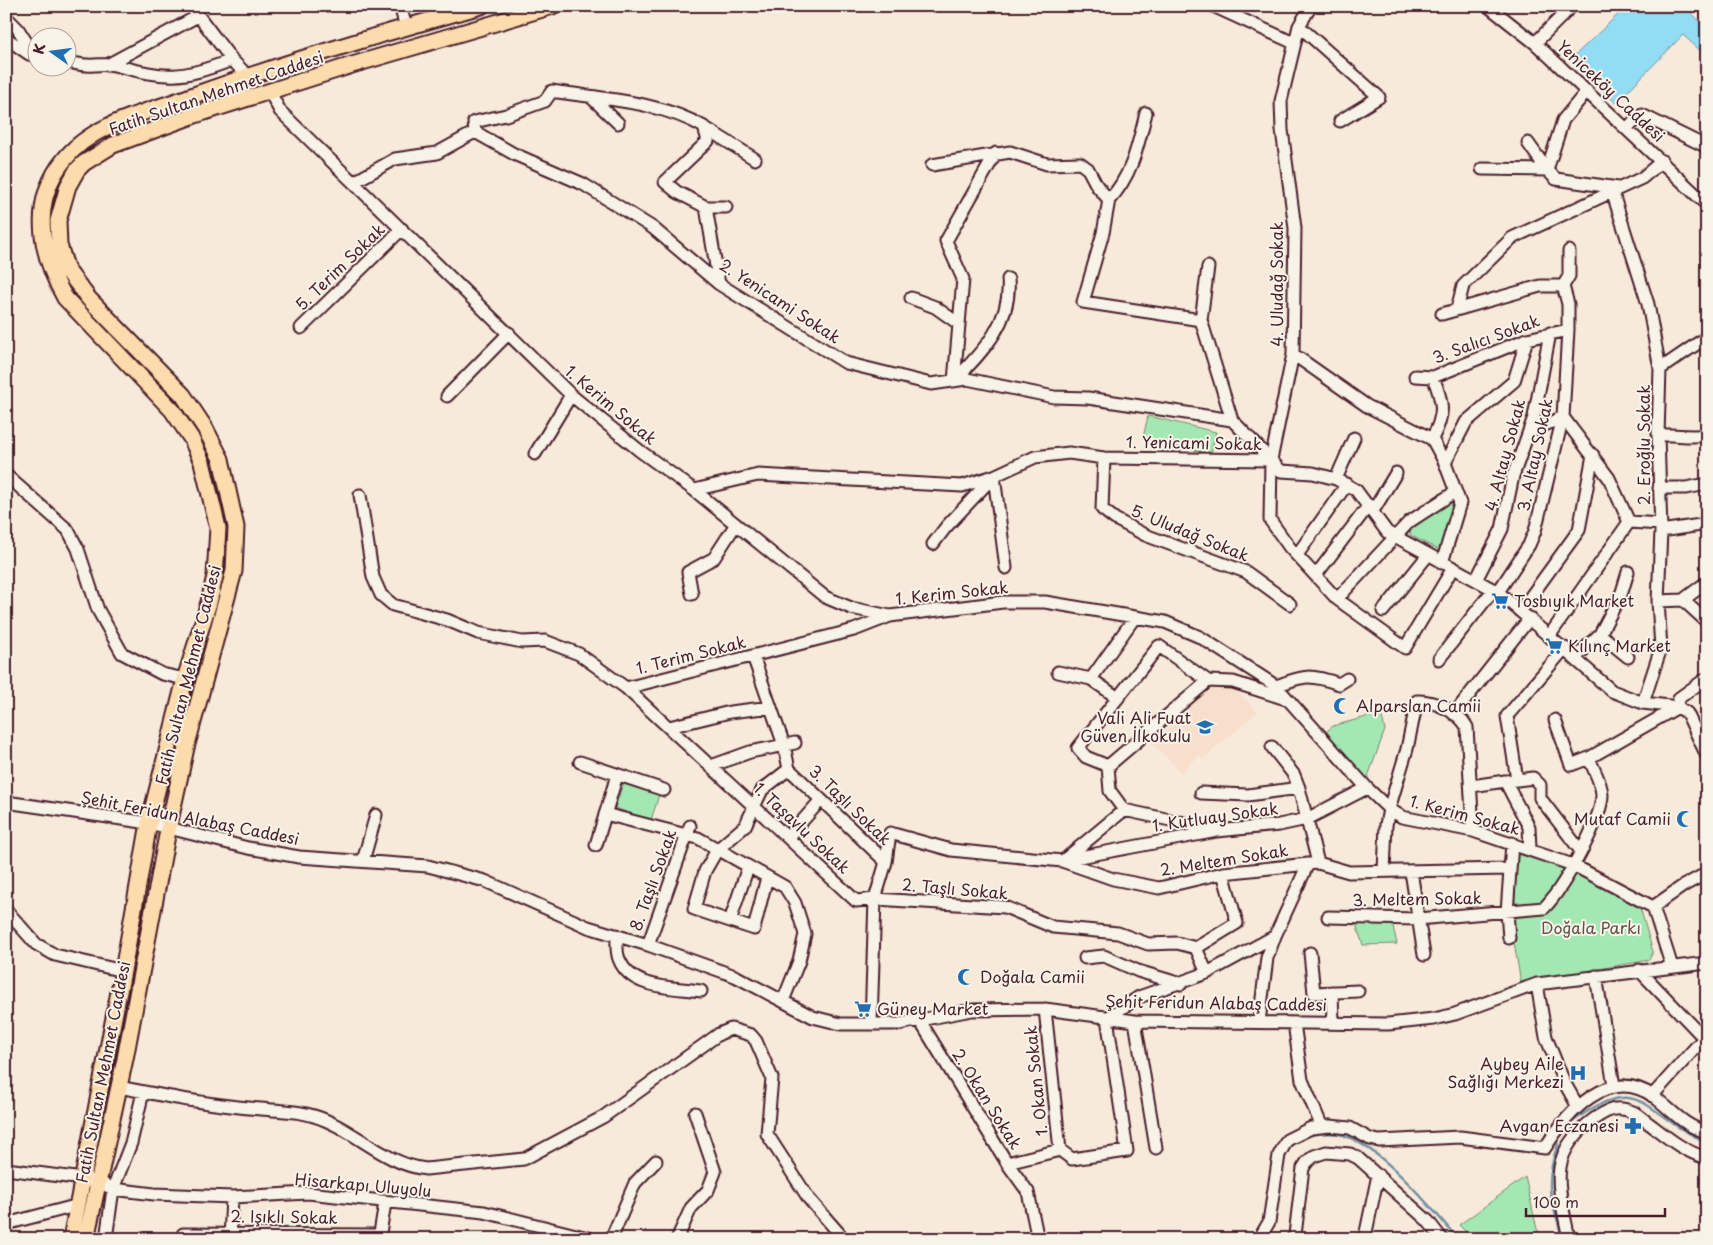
<svg xmlns="http://www.w3.org/2000/svg" width="1713" height="1245" font-family="'Playpen Sans',sans-serif">
<rect width="100%" height="100%" fill="#f7eadb"/>
<filter id="ink" filterUnits="userSpaceOnUse"><feTurbulence type="fractalNoise" baseFrequency=".02" numOctaves="2"/><feDisplacementMap in="SourceGraphic" scale="10" xChannelSelector="R" yChannelSelector="G"/><feConvolveMatrix kernelMatrix="1 2 1 2 8 2 1 2 1" color-interpolation-filters="sRGB"/></filter>
<g filter="url(#ink)">
<!-- built -->
<path fill="#f8dfcc" d="M1231 686 1258 712 1203 759 1199 755 1181 773 1152 742 1212 687Z"/>
<!-- green -->
<path fill="#a3e8b3" stroke="#76846f" d="M1148 416 1216 432 1211 454 1143 438Z
M1453 500 1456 503 1441 551 1410 535 1411 528Z
M1381 713 1385 730 1366 782 1326 732 1333 726Z
M623 784 659 795 651 820 615 808Z
M1523 854 1564 869C1552 903 1552 905 1515 905V856Z
M1572 871 1639 904 1653 952 1649 960 1521 983 1510 919 1538 913 1555 905Z
M1355 921 1392 922 1397 944 1363 945Z
M1525 1177 1537 1229 1543 1239H1473L1459 1225Z"/>
<!-- water -->
<path fill="#92ddf3" stroke="#7591a3" d="M1627 6H1685L1707 29V51L1704 54 1683 35 1616 103 1570 60Z"/>
<g fill="none" stroke-linecap="round" stroke-linejoin="round">
<!-- stream -->
<path stroke="#7591a3" stroke-width="2.5" d="M1572 1122C1643 1068 1644 1117 1707 1142
M1305 1137C1316 1133 1333 1132 1343 1135 1382 1148 1431 1207 1458 1239
M1558 1144C1552 1161 1548 1179 1551 1197 1553 1211 1561 1224 1561 1239
M1288 1150 1295 1141
M1275 1217 1278 1198"/>
<!-- minor casing -->
<g stroke="#4a1f2b" stroke-width="15">
<path id="minor" d="M191 6 232 60 248 76
M400 6 406 27
M1213 6 1294 43
M1311 6 1299 26 1281 101 1282 130 1295 228 1293 354 1271 460 1270 520 1290 548 1337 599 1405 648 1453 568
M1488 6 1535 43 1707 205
M6 17 18 29 35 56
M1299 26 1379 97 1340 121
M6 38 29 54 36 56
M1535 43 1572 6
M68 62C74 63 80 65 87 65 96 66 106 63 114 65 168 79 179 80 232 60
M107 65 198 16
M270 92 280 111 571 395 640 451 694 490 825 597 851 608 890 616 1003 602H1045L1165 622 1200 637 1276 686 1367 788 1389 809 1402 817 1473 831 1573 865 1653 907 1672 967
M591 97 618 123
M704 127 755 159
M1627 128 1642 115 1707 147
M475 132 474 122 506 115 545 101 552 91C603 99 659 101 704 127L708 141 665 182 677 192 706 207 719 284
M1528 143 1547 170
M932 165 1010 152 1047 164 1080 163 1088 169 1097 186 1109 200C1132 176 1138 145 1146 113
M1482 169 1547 170 1556 179 1618 188
M1547 170 1563 120 1587 91
M354 182 395 159 437 153 475 132 514 154 583 184 653 228 719 284 846 363 931 384 967 379 1054 397 1088 398 1232 420
M1612 191 1648 304 1660 369 1658 435 1661 531 1658 601 1661 648 1643 703
M1109 200 1103 233 1083 302 1201 320
M706 207H726
M1208 267 1201 320 1232 420 1271 460
M1563 286 1569 276V251
M911 298 935 307 959 324
M1457 309 1463 286 1512 238 1642 178 1662 161
M1442 314 1540 286H1563
M301 328 402 229
M1293 354 1367 406 1432 439 1445 463 1460 503 1442 563
M1660 369 1707 337
M1415 376 1433 377 1527 339 1568 330
M954 381 963 279 946 241 996 153
M954 381C982 352 1012 323 1008 279
M447 396 509 333
M1529 432 1563 417 1609 478 1629 522 1661 524
M1658 435C1677 434 1689 438 1707 435
M1432 439C1445 414 1444 404 1433 377
M535 454 571 395
M1104 458 1102 509 1115 519 1145 535 1246 572 1290 604
M1445 463 1466 422 1514 381 1527 339
M6 475 68 530 78 549 98 610 122 653 162 674 185 679
M994 476 1006 568
M1336 479 1354 438
M1659 488H1686L1707 484
M694 490 758 475 962 486 994 476 1035 457 1069 453 1104 458 1271 460 1281 471 1313 473 1336 479 1356 490 1387 532 1498 592 1612 691 1643 703 1678 707 1687 713 1707 756
M360 495 373 577 381 595 393 605 447 620 478 633 522 642 545 641 579 654 626 688 854 630 890 616
M1373 511 1396 473
M1661 531 1707 524
M933 544 946 527 993 477
M1297 555 1347 484
M1316 575 1369 505
M1476 580 1502 529 1513 476 1534 417 1550 333
M1498 592 1529 545 1535 531 1563 417 1568 330V304L1563 286
M692 594 688 572 714 558 736 524
M1337 599 1409 522 1455 492
M1683 600 1707 622
M1658 601 1683 600 1707 582
M1521 610 1579 530 1593 455
M1383 611 1428 555
M1600 634 1628 657
M1550 635 1629 522
M753 656 784 745 789 769 886 862
M1575 658 1600 634 1622 592 1628 572
M1439 659 1494 589
M1058 672 1091 679 1118 698
M1091 679 1135 617
M1276 686C1305 675 1310 674 1339 684L1347 679
M626 688 856 901 875 899 1005 907 1053 927 1118 933 1148 944 1177 943 1196 948
M1454 714 1530 618
M1555 720 1571 765 1589 758
M669 727 730 712 771 707
M1272 747 1294 775 1299 788 1318 863
M580 762 664 790
M711 766 750 752 795 743
M1108 766 1086 757 1078 748 1159 646 1208 681 1233 682 1289 700
M1108 766 1110 791 1124 810 1212 829
M1108 766 1208 681
M1517 780 1533 778 1540 785V798L1580 850
M1472 786 1505 781
M1201 793 1248 795 1299 788
M6 802 149 823 248 848 299 857 428 866 485 881 588 927 648 945 735 976 813 1017 841 1024H899L972 1010 1045 1009 1135 1021 1388 1024 1434 1019 1455 1014 1537 984 1707 963
M605 814 698 838 785 887 795 903 805 934 799 961 783 1001
M788 837 820 801
M596 845 617 775
M1530 849 1529 827 1505 781 1517 780 1507 716 1565 648
M1064 860 1217 831 1279 825 1307 819 1367 788
M1064 860 1124 810
M363 861 376 815
M1384 871 1386 825 1389 809 1407 749 1417 701C1434 700 1459 712 1467 727L1473 831
M1411 871 1424 955
M767 877 754 929 694 909 705 871 717 850 745 826 762 790 789 769
M1653 907 1683 886 1707 873
M6 910 36 944 55 955 123 971
M1328 917 1418 919 1544 908C1562 890 1602 820 1602 795 1602 783 1593 769 1589 758L1678 707 1679 698 1707 678
M730 921 748 867
M617 935C617 943 616 952 619 959 631 990 673 987 701 991
M1509 938 1507 912 1512 843
M648 945 690 826
M1196 948 1237 923 1223 873
M1196 948 1207 973
M1310 953 1314 993 1358 991
M1085 958 1104 956 1138 971 1181 984
M1639 970 1707 1041
M1596 976 1614 1086
M1537 984 1546 1037 1564 1082 1577 1105
M1332 992 1333 1023
M1045 1009 1060 1150
M920 1021 1007 1163 1060 1150 1072 1159 1127 1151 1107 1018 1139 997 1207 973 1275 936
M1135 1021 1156 1148
M1259 1022 1267 958 1275 936 1308 864
M1294 1023 1302 1080 1322 1127
M871 1024 875 899 886 862 890 833 951 850 1062 861 1113 879 1159 888 1223 873 1308 864 1318 863 1349 872 1509 869
M119 1087C165 1096 214 1106 261 1109 280 1111 295 1110 314 1116 354 1128 383 1164 426 1169L524 1159 603 1117 719 1034 731 1029 751 1035 756 1041 772 1078 767 1134 809 1199 844 1239
M1652 1096 1704 1038
M1007 1163 1028 1192 1037 1235
M6 1169 83 1179 99 1182 113 1189 154 1194 232 1197 308 1193 484 1212 592 1239
M6 1224 79 1205
M183 1234 379 1235 383 1239
M106 1239 113 1189 131 1143 143 1092
M230 1239 232 1197
M379 1239 385 1203
M611 1239 635 1183 656 1161
M677 1239 691 1208 708 1190 715 1172 695 1113
M1259 1239 1269 1222 1279 1155 1287 1140 1311 1128 1330 1126 1350 1128 1370 1139 1379 1141 1460 1137 1545 1148C1567 1113 1608 1065 1653 1096 1671 1109 1684 1127 1707 1132
M1292 1239 1295 1235 1303 1168 1307 1162 1314 1156 1326 1152 1350 1154 1358 1158 1428 1221 1442 1239
M1369 1239 1365 1237 1378 1175
M1569 1239C1559 1187 1545 1155 1594 1119 1607 1110 1617 1105 1633 1112 1639 1115 1645 1121 1651 1125 1669 1139 1685 1152 1707 1158"/>
</g>
<!-- major casing -->
<g stroke="#4a1f2b" stroke-width="19">
<path id="major" d="M71 1239 123 971 149 823 185 679 209 602 215 576 218 528 202 462 191 438 172 410 65 298C40 254 30 202 64 160 94 122 149 112 191 96 287 62 383 33 481 6
M86 1239 125 1059 168 830 186 748 234 571 236 527 221 459 205 428 183 395 89 299 67 270 59 245 58 221 68 186 77 170 84 163 113 145 195 115 352 65 553 6"/>
</g>
<!-- minor -->
<use href="#minor" stroke="#f7f3e8" stroke-width="11"/>
<!-- major -->
<use href="#major" stroke="#fcdcac" stroke-width="15"/>
</g>
</g>
<!-- icons -->
<defs>
<g id="supermarket-bare" transform="scale(1.35)"><path d="M-6-5.5h2.5l.6 2H6L4.5 2H-2.5L-4.4-4H-6ZM-1.5 3.2a1.3 1.3 0 1 0 .1 0ZM3 3.2a1.3 1.3 0 1 0 .1 0Z" fill="#1f6fb2" stroke="#f7f3e8" stroke-width="2.5" paint-order="stroke"/></g>
<g id="mosque-bare" transform="scale(1.35)"><path d="M3.5-4.9A6 6 0 1 0 3.5 4.9A5 5 0 1 1 3.5-4.9Z" fill="#1f6fb2" stroke="#f7f3e8" stroke-width="2.5" paint-order="stroke"/></g>
<g id="school-bare" transform="scale(1.35)"><path d="M0-5L7-2L0 1L-7-2ZM-4 1L0 2.5L4 1V4Q0 6-4 4Z" fill="#1f6fb2" stroke="#f7f3e8" stroke-width="2.5" paint-order="stroke"/></g>
<g id="hospital-bare" transform="scale(1.35)"><path d="M-5-5h3v3.5h4V-5h3V5h-3V1.5h-4V5h-3Z" fill="#1f6fb2" stroke="#f7f3e8" stroke-width="2.5" paint-order="stroke"/></g>
<g id="pharmacy-bare" transform="scale(1.35)"><path d="M-2-6h4v4h4v4h-4v4h-4v-4h-4v-4h4Z" fill="#1f6fb2" stroke="#f7f3e8" stroke-width="2.5" paint-order="stroke"/></g>
</defs>
<g fill-rule="evenodd">
<use href="#supermarket-bare" x="1500" y="601"/>
<use href="#supermarket-bare" x="1554" y="646"/>
<use href="#mosque-bare" x="1342" y="706"/>
<use href="#school-bare" x="1205" y="727"/>
<use href="#mosque-bare" x="1685" y="819"/>
<use href="#mosque-bare" x="966" y="977"/>
<use href="#supermarket-bare" x="863" y="1009"/>
<use href="#hospital-bare" x="1578" y="1073"/>
<use href="#pharmacy-bare" x="1633" y="1126"/>
</g>
<g text-anchor="middle" stroke-width="4" stroke-linejoin="round" paint-order="stroke">
<!-- street labels -->
<g font-size="16" fill="#4a1f2b" stroke="#f7f3e8">
<text transform="translate(1611 91) rotate(43)" y="6">Yeniceköy Caddesi</text>
<text transform="translate(216 93) rotate(-19)" y="6">Fatih Sultan Mehmet Caddesi</text>
<text transform="translate(340 267) rotate(-44)" y="6">5. Terim Sokak</text>
<text transform="translate(1277 284) rotate(-90)" y="6">4. Uludağ Sokak</text>
<text transform="translate(780 301) rotate(33)" y="6">2. Yenicami Sokak</text>
<text transform="translate(1486 339) rotate(-20)" y="6">3. Salıcı Sokak</text>
<text transform="translate(611 405) rotate(40)" y="6">1. Kerim Sokak</text>
<text transform="translate(1194 443) rotate(1)" y="6">1. Yenicami Sokak</text>
<text transform="translate(1644 445) rotate(-90)" y="6">2. Eroğlu Sokak</text>
<text transform="translate(1505 455) rotate(-75)" y="6">4. Altay Sokak</text>
<text transform="translate(1535 455) rotate(-78)" y="6">3. Altay Sokak</text>
<text transform="translate(1190 533) rotate(22)" y="6">5. Uludağ Sokak</text>
<text transform="translate(952 593) rotate(-6)" y="6">1. Kerim Sokak</text>
<text transform="translate(691 655) rotate(-14)" y="6">1. Terim Sokak</text>
<text transform="translate(188 675) rotate(-76)" y="6">Fatih Sultan Mehmet Caddesi</text>
<text transform="translate(850 805) rotate(44)" y="6">3. Taşlı Sokak</text>
<text transform="translate(1465 815) rotate(15)" y="6">1. Kerim Sokak</text>
<text transform="translate(1215 817) rotate(-8)" y="6">1. Kutluay Sokak</text>
<text transform="translate(190 818) rotate(11)" y="6">Şehit Feridun Alabaş Caddesi</text>
<text transform="translate(802 828) rotate(43)" y="6">1. Taşavlu Sokak</text>
<text transform="translate(1224 860) rotate(-9)" y="6">2. Meltem Sokak</text>
<text transform="translate(653 880) rotate(-70)" y="6">8. Taşlı Sokak</text>
<text transform="translate(955 889) rotate(5)" y="6">2. Taşlı Sokak</text>
<text transform="translate(1417 899) rotate(-1)" y="6">3. Meltem Sokak</text>
<text transform="translate(1216 1003) rotate(1)" y="6">Şehit Feridun Alabaş Caddesi</text>
<text transform="translate(103 1072) rotate(-79)" y="6">Fatih Sultan Mehmet Caddesi</text>
<text transform="translate(1036 1081) rotate(-96)" y="6">1. Okan Sokak</text>
<text transform="translate(987 1099) rotate(58)" y="6">2. Okan Sokak</text>
<text transform="translate(363 1185) rotate(5)" y="6">Hisarkapı Uluyolu</text>
<text transform="translate(284 1217) rotate(1)" y="6">2. Işıklı Sokak</text>
</g>
<!-- poi labels -->
<g font-size="16" fill="#4a1f2b" stroke="#f7f3e8" text-anchor="start">
<text x="1514" y="607">Tosbıyık Market</text>
<text x="1568" y="652">Kılınç Market</text>
<text x="1356" y="712">Alparslan Camii</text>
<text x="1191" y="724" text-anchor="end">Vali Ali Fuat<tspan x="1191" dy="18">Güven İlkokulu</tspan></text>
<text x="1671" y="825" text-anchor="end">Mutaf Camii</text>
<text x="980" y="983">Doğala Camii</text>
<text x="877" y="1015">Güney Market</text>
<text x="1564" y="1070" text-anchor="end">Aybey Aile<tspan x="1564" dy="18">Sağlığı Merkezi</tspan></text>
<text x="1619" y="1132" text-anchor="end">Avgan Eczanesi</text>
</g>
<!-- park labels -->
<g font-size="16" fill="#60514d" stroke="#f7f3e8">
<text x="1591" y="934">Doğala Parkı</text>
</g>
</g>
<!-- margin -->
<rect width="1713" height="1245" fill="none" stroke="#f7f3e8" stroke-width="25"/>
<rect x="12" y="12" width="1688" height="1220" fill="none" stroke="#4a1f2b" stroke-width="2" filter="url(#ink)"/>
<!-- north arrow -->
<g transform="translate(52 52) rotate(284)"><circle r="24" fill="#f7f3e8" stroke="#b29e9c"/>
<path d="M0-4L9 19L0 12L-9 19Z" fill="#1f6fb2"/>
<text y="-8" font-size="14" font-weight="bold" text-anchor="middle" fill="#4a1f2b">K</text>
</g>
<!-- scale -->
<path d="M1526 1208v8h139v-8" fill="none" stroke="#4a1f2b" stroke-width="2.5"/>
<text x="1533" y="1208" font-size="15" fill="#4a1f2b" stroke="#f7f3e8" stroke-width="4" paint-order="stroke">100 m</text>
</svg>
